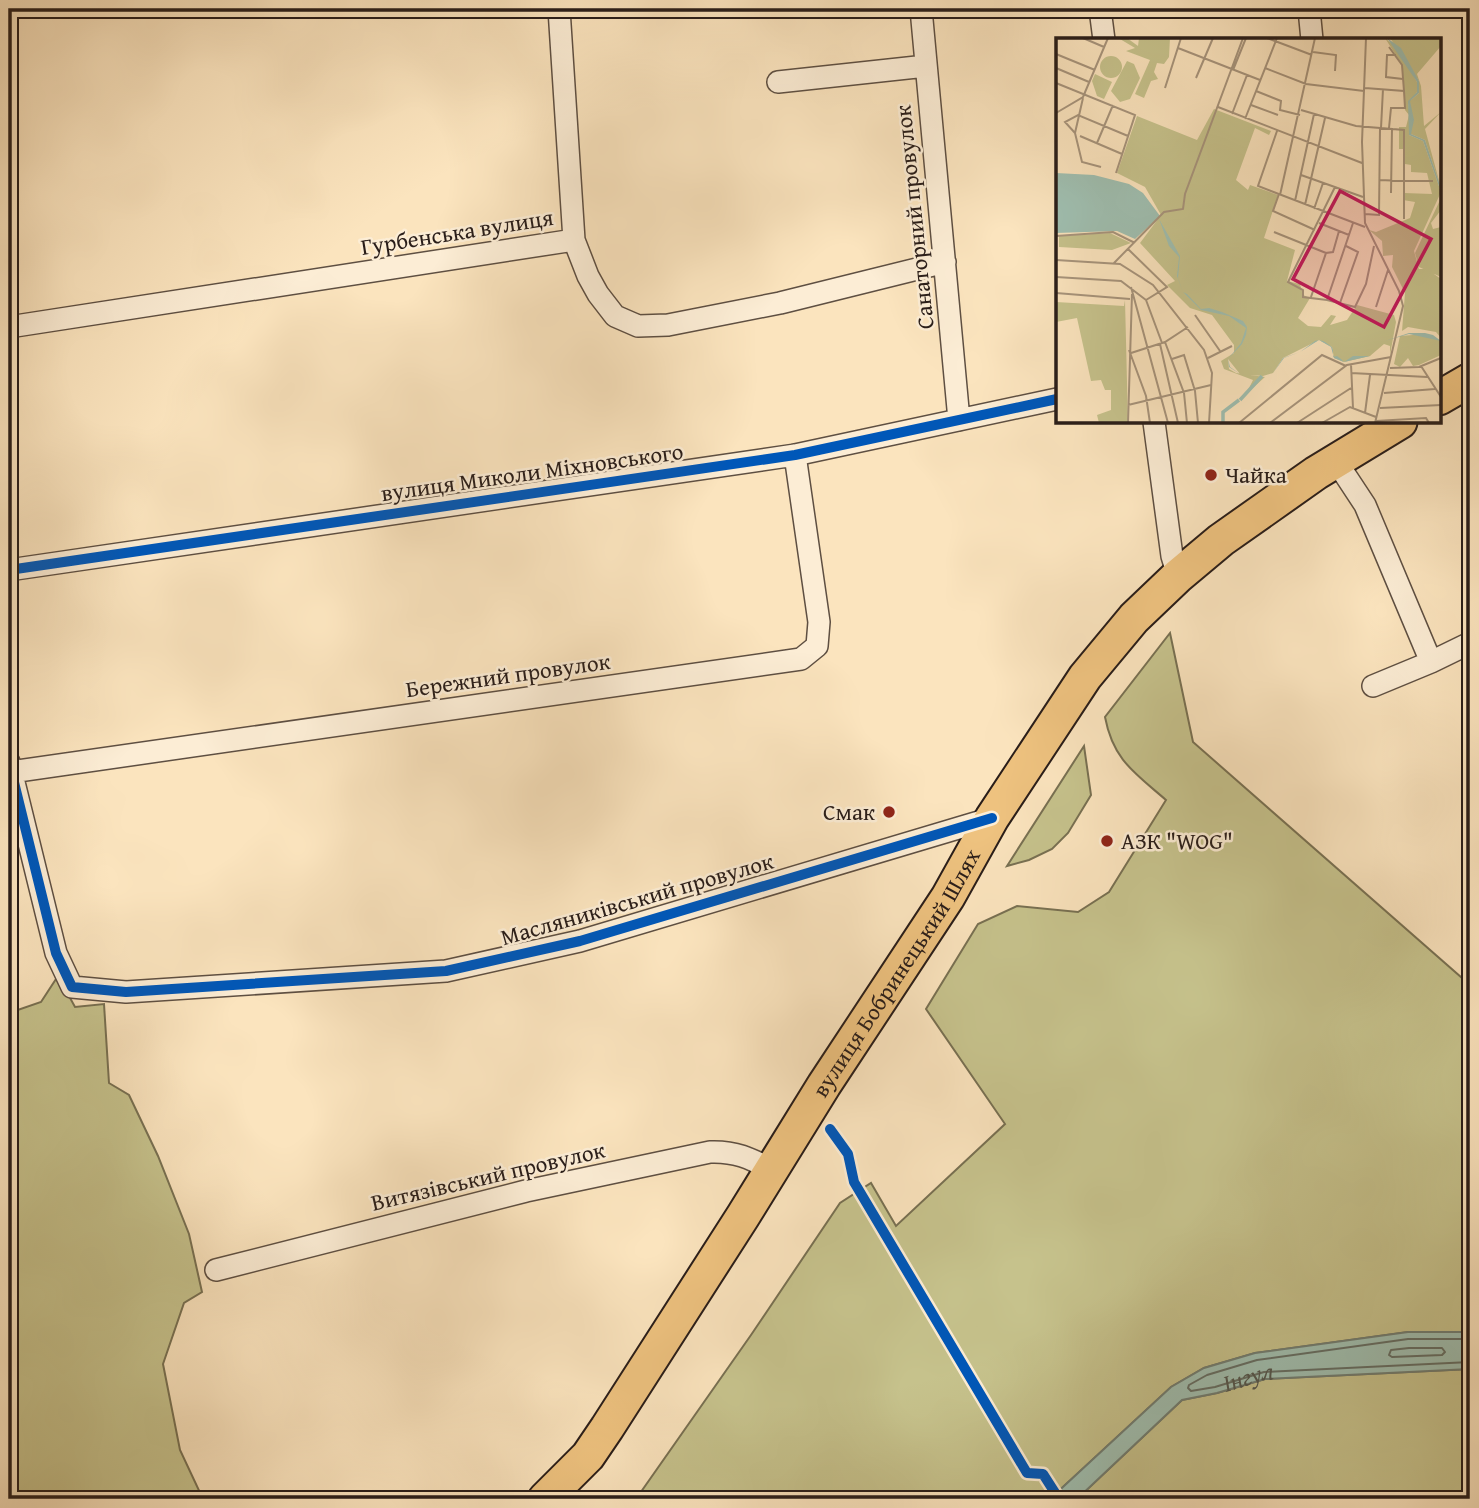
<svg xmlns="http://www.w3.org/2000/svg" width="1479" height="1508" font-family="'Gentium Book Plus',serif">
<rect width="100%" height="100%" fill="#fbe4be"/>
<filter id="stains"><feTurbulence type="fractalNoise" baseFrequency=".00286" numOctaves="4"/><feColorMatrix values="0 0 0 0 .2 0 0 0 0 .09 0 0 0 0 .02 0 0 0 .5 -.17"/></filter>
<radialGradient id="worn" r=".72"><stop offset=".6" stop-color="#630" stop-opacity="0"/><stop offset="1" stop-color="#630" stop-opacity=".3"/></radialGradient>
<!-- green -->
<path fill="#c6c28c" stroke="#787052" stroke-width="2" d="M1170 633 1193 742 1470 985V1332H1408L1255 1353 1204 1368 1171 1387 1050 1499H636L751 1335 840 1203 871 1183 896 1226 1005 1124 926 1009 978 924 1017 906 1078 912 1109 892 1166 800C1135 773 1113 760 1105 717Z
M1084 746 1091 795 1068 833 1052 849 1029 860 1007 866Z
M58 976 75 1007 104 1004 109 1083 129 1095 158 1156 189 1234 202 1292 184 1303 163 1364 180 1450 203 1499H9V1013L41 1002Z
M1470 1369V1499H1077L1182 1400 1217 1393 1265 1379Z"/>
<!-- water -->
<path fill="#9fbfb1" stroke="#707e74" stroke-width="2" d="M1408 1332H1470V1369L1265 1379 1217 1393 1182 1400 1077 1499H1050L1171 1387 1204 1368 1255 1353Z"/>
<g fill="none" stroke-linecap="round" stroke-linejoin="round">
<!-- shore -->
<g stroke="#646e65" stroke-width="2">
<path id="s1" d="M1470 1339H1408L1257 1360 1207 1375 1189 1385 1188 1388 1191 1391 1215 1387 1264 1372 1470 1362"/>
<path d="M1409 1348H1442L1445 1352 1442 1355 1392 1357 1389 1355 1391 1350Z"/>
</g>
<!-- street casing -->
<g stroke="#5e4f42" stroke-width="24">
<path id="street" d="M559 9 574 240
M921 9 959 420
M1100 9 1104 40
M1309 9 1312 40
M778 82 926 66
M9 327 574 240 588 276 598 294 615 316 638 326 668 325 780 303 945 262
M1154 422 1172 556 1178 576
M1336 461 1365 505 1431 662 1470 643
M9 570 795 455 1057 399
M1373 686 1431 662
M9 762 56 953 72 987 126 992 446 971 580 941 992 818
M11 772 801 659 817 646 819 622 795 455
M216 1270 526 1191 710 1152C735 1151 750 1158 772 1170"/>
</g>
<!-- primary casing -->
<g stroke="#291d19" stroke-width="37">
<g id="primary">
<path d="M1439 398 1470 380"/>
<path id="s2" d="M545 1499 588 1456 607 1428 743 1216 824 1085 948 897 992 818 1085 677 1134 618 1178 576 1221 540 1316 473 1400 422"/>
</g>
</g>
<!-- street -->
<use href="#street" stroke="#fcedd5" stroke-width="21"/>
<!-- primary -->
<use href="#primary" stroke="#eec27f" stroke-width="33"/>
<!-- cycleway casing -->
<g stroke="#fcedd5" stroke-width="15">
<path id="cycleway" d="M9 570 795 455 1057 399
M9 762 56 953 72 987 126 992 446 971 580 941 992 818
M830 1129 848 1154 854 1182 1027 1473 1043 1474 1059 1499"/>
</g>
<!-- cycleway -->
<use href="#cycleway" stroke="#0057b8" stroke-width="10"/>
</g>
<!-- markers -->
<g fill="#8f2418" stroke="#fcedd5" stroke-width="2.5">
<circle cx="1211" cy="475" r="7"/>
<circle cx="889" cy="812" r="7"/>
<circle cx="1107" cy="841" r="7"/>
</g>
<g text-anchor="middle" stroke-width="5" stroke-linejoin="round" paint-order="stroke">
<!-- street labels -->
<g font-size="23" fill="#291d19" stroke="#fcedd5">
<text transform="translate(914 217) rotate(-96)" y="8">Санаторний провулок</text>
<text transform="translate(457 232) rotate(-9)" y="8">Гурбенська вулиця</text>
<text transform="translate(532 472) rotate(-8)" y="8">вулиця Миколи Міхновського</text>
<text transform="translate(508 675) rotate(-8)" y="8">Бережний провулок</text>
<text transform="translate(637 899) rotate(-16)" y="8">Масляниківський провулок</text>
<text dy="8" stroke="none"><textPath href="#s2" startOffset="634">вулиця Бобринецький Шлях</textPath></text>
<text transform="translate(488 1176) rotate(-13)" y="8">Витязівський провулок</text>
</g>
<!-- poi labels -->
<g font-size="23" fill="#291d19" stroke="#fcedd5" text-anchor="start">
<text x="1225" y="483">Чайка</text>
<text x="875" y="820" text-anchor="end">Смак</text>
<text x="1121" y="849">АЗК "WOG"</text>
</g>
<!-- water labels -->
<g font-size="24" font-style="italic" fill="#52564e" stroke="#fcedd5">
<text dy="8" stroke="none"><textPath href="#s1" startOffset="354">Інгул</textPath></text>
</g>
</g>
<!-- overview -->
<g transform="translate(1056 38)">
<rect width="385" height="385" fill="#fbe4be"/>
<path d="M71 0 82 8 83 0H114L113 19 108 26 101 25 98 34 102 41 95 43 88 60 79 56 94 22 70 13 79 10 64 1ZM329 0 343 12 361 44V54L352 66 355 82 353 97 367 103 385 154 358 213 363 231H371L385 241V300L380 294 352 289 346 293 349 255 336 229 337 217 327 218 326 203 313 192 320 194 354 180 359 164 347 162 348 155 376 156 371 135 355 134V127L349 126V111H343V89H350L353 77 349 72 346 27ZM334 0H385V8L361 36 365 48 368 88 385 74 369 91 385 150 369 102 355 96 354 63 363 55V43ZM44 29a11 11 0 1 1 22 0a11 11 0 1 1-22 0ZM71 23 78 26 84 40 74 61 64 64 55 53ZM39 36 56 44 48 61 41 58 36 43ZM158 71 215 93 213 97 199 90 180 142 192 152 194 147 222 157 208 200 239 212 231 243 244 246 247 257 254 260 242 280 252 288 265 289 275 277 280 278 274 287 291 282 301 267 338 277 340 284 334 317V308L328 306 314 318 288 324 278 320 276 309 263 302 227 320 217 335 207 338 184 336 172 321 173 331 180 335 209 339 190 356 197 342 168 331 165 323 178 315V307L156 277 134 270 111 247 119 243 84 205 105 177 89 149 61 135 81 78 141 102ZM385 160V172L375 185 377 191 385 189V239L363 229 359 215ZM54 195 75 205 56 212 3 209V198ZM69 262 72 385H43L41 377 55 372V352H49L45 342 35 343 21 280 0 284V264L68 268ZM369 296 385 303V317L363 327 357 328 352 320 344 329 338 326 344 298Z" fill="#c6c28c"/>
<path d="M331 0 345 10 363 43V55L354 63 358 82 355 96 369 102 385 150V154L367 103 353 97 352 63 361 54V44ZM0 135 38 137 73 146 87 155 104 178 79 201 61 193 0 195ZM103 181 124 218 122 240 127 254 131 256 145 271 153 270 166 274 187 283 191 289 190 297 186 306 172 321 174 329 184 336 217 335 227 320 244 314 259 303 263 302 267 303 269 304 276 309 277 312V319L281 318 285 321 288 324 297 318H314L329 303 353 295H369L377 297 385 303 353 296 329 303 314 318 288 324 278 320 275 309 263 302 244 314 228 320 217 335 184 336 173 329 172 321 185 305 190 290 173 278 145 272 127 254 121 238 123 219 113 208Z" fill="#9fbfb1"/>
<path fill="none" stroke="#9fbfb1" stroke-width="3.5" d="M184 362 206 338M167 385V374L183 362"/>
<path fill="none" stroke="#a7947c" stroke-width="2" d="M27 0 48 9M211 0 256 17M310 0 306 104 309 185 343 253 347 268 319 385M333 9 346 27 348 53M122 10 204 42M257 14 280 17 279 33M0 16 39 32M340 17H331L330 39 347 41M0 30 33 44M209 30 250 46 308 53M177 32 190 0M140 40 157 0M0 45 79 77 60 135M109 50 125 0M309 50 348 53 349 70H335L333 90M200 53 225 63 224 72 244 77M27 60 19 95 26 124 45 129M195 67 222 77M162 69 306 125M245 72 300 88 348 92V181M0 75 27 59 52 0M176 76 191 37M189 81 221 0M325 90 327 51M221 93 202 148 309 189M19 95 9 84 22 77 72 98M24 98 66 116M41 105 57 67M245 137 307 159M323 142 349 143M349 143H377M335 155 336 90M223 156 217 173 259 192M224 157 259 0M239 163 258 76M249 167 269 80M258 171 267 145M309 176 323 177 324 90M263 185 293 197M297 185 271 262 299 269 310 246 318 208M218 194 270 215M0 198 57 194 79 205M72 211 111 249 90 262M0 222 64 226 97 247 148 312 156 335 153 385M58 225 108 174 127 171 129 156 187 0M0 239 65 243 90 262M75 249 112 385M0 255 74 261M255 259 270 215 277 214 283 193M90 262 106 305M271 262 247 259V252L232 244 279 149M284 265 302 214 290 208M320 269 332 232M139 277 164 313M109 304 128 355 131 385M104 306 122 385M73 312 90 358 94 385M75 315 109 304 132 289M152 320 176 308M116 321 128 317 139 353 142 385M295 326 297 370M365 328 385 359M334 330 363 329 385 320M295 335 371 339M328 355 379 351M72 367 155 347M324 370 385 367M309 375 314 337M320 383 370 380 373 385M72 385 76 256M183 385 266 317 290 328M214 385 291 327 335 319M241 385 295 350M266 385 294 369 320 379"/>
<path fill="#c2185b" fill-opacity="0.15" stroke="#c2185b" stroke-width="3.5" d="M284 153 375 201 328 289 237 241Z"/>
<rect width="385" height="385" fill="none" stroke="#291d19" stroke-width="3.5"/>
</g>
<!-- margin -->
<rect width="1479" height="1508" fill="none" stroke="#fbe4be" stroke-width="35"/>
<rect x="10" y="10" width="1458" height="1487" fill="none" stroke="#291d19" stroke-width="3.5"/>
<rect x="18" y="18" width="1444" height="1473" fill="none" stroke="#291d19" stroke-width="2"/>
<rect width="100%" height="100%" filter="url(#stains)"/>
<rect width="100%" height="100%" fill="url(#worn)"/>
</svg>
